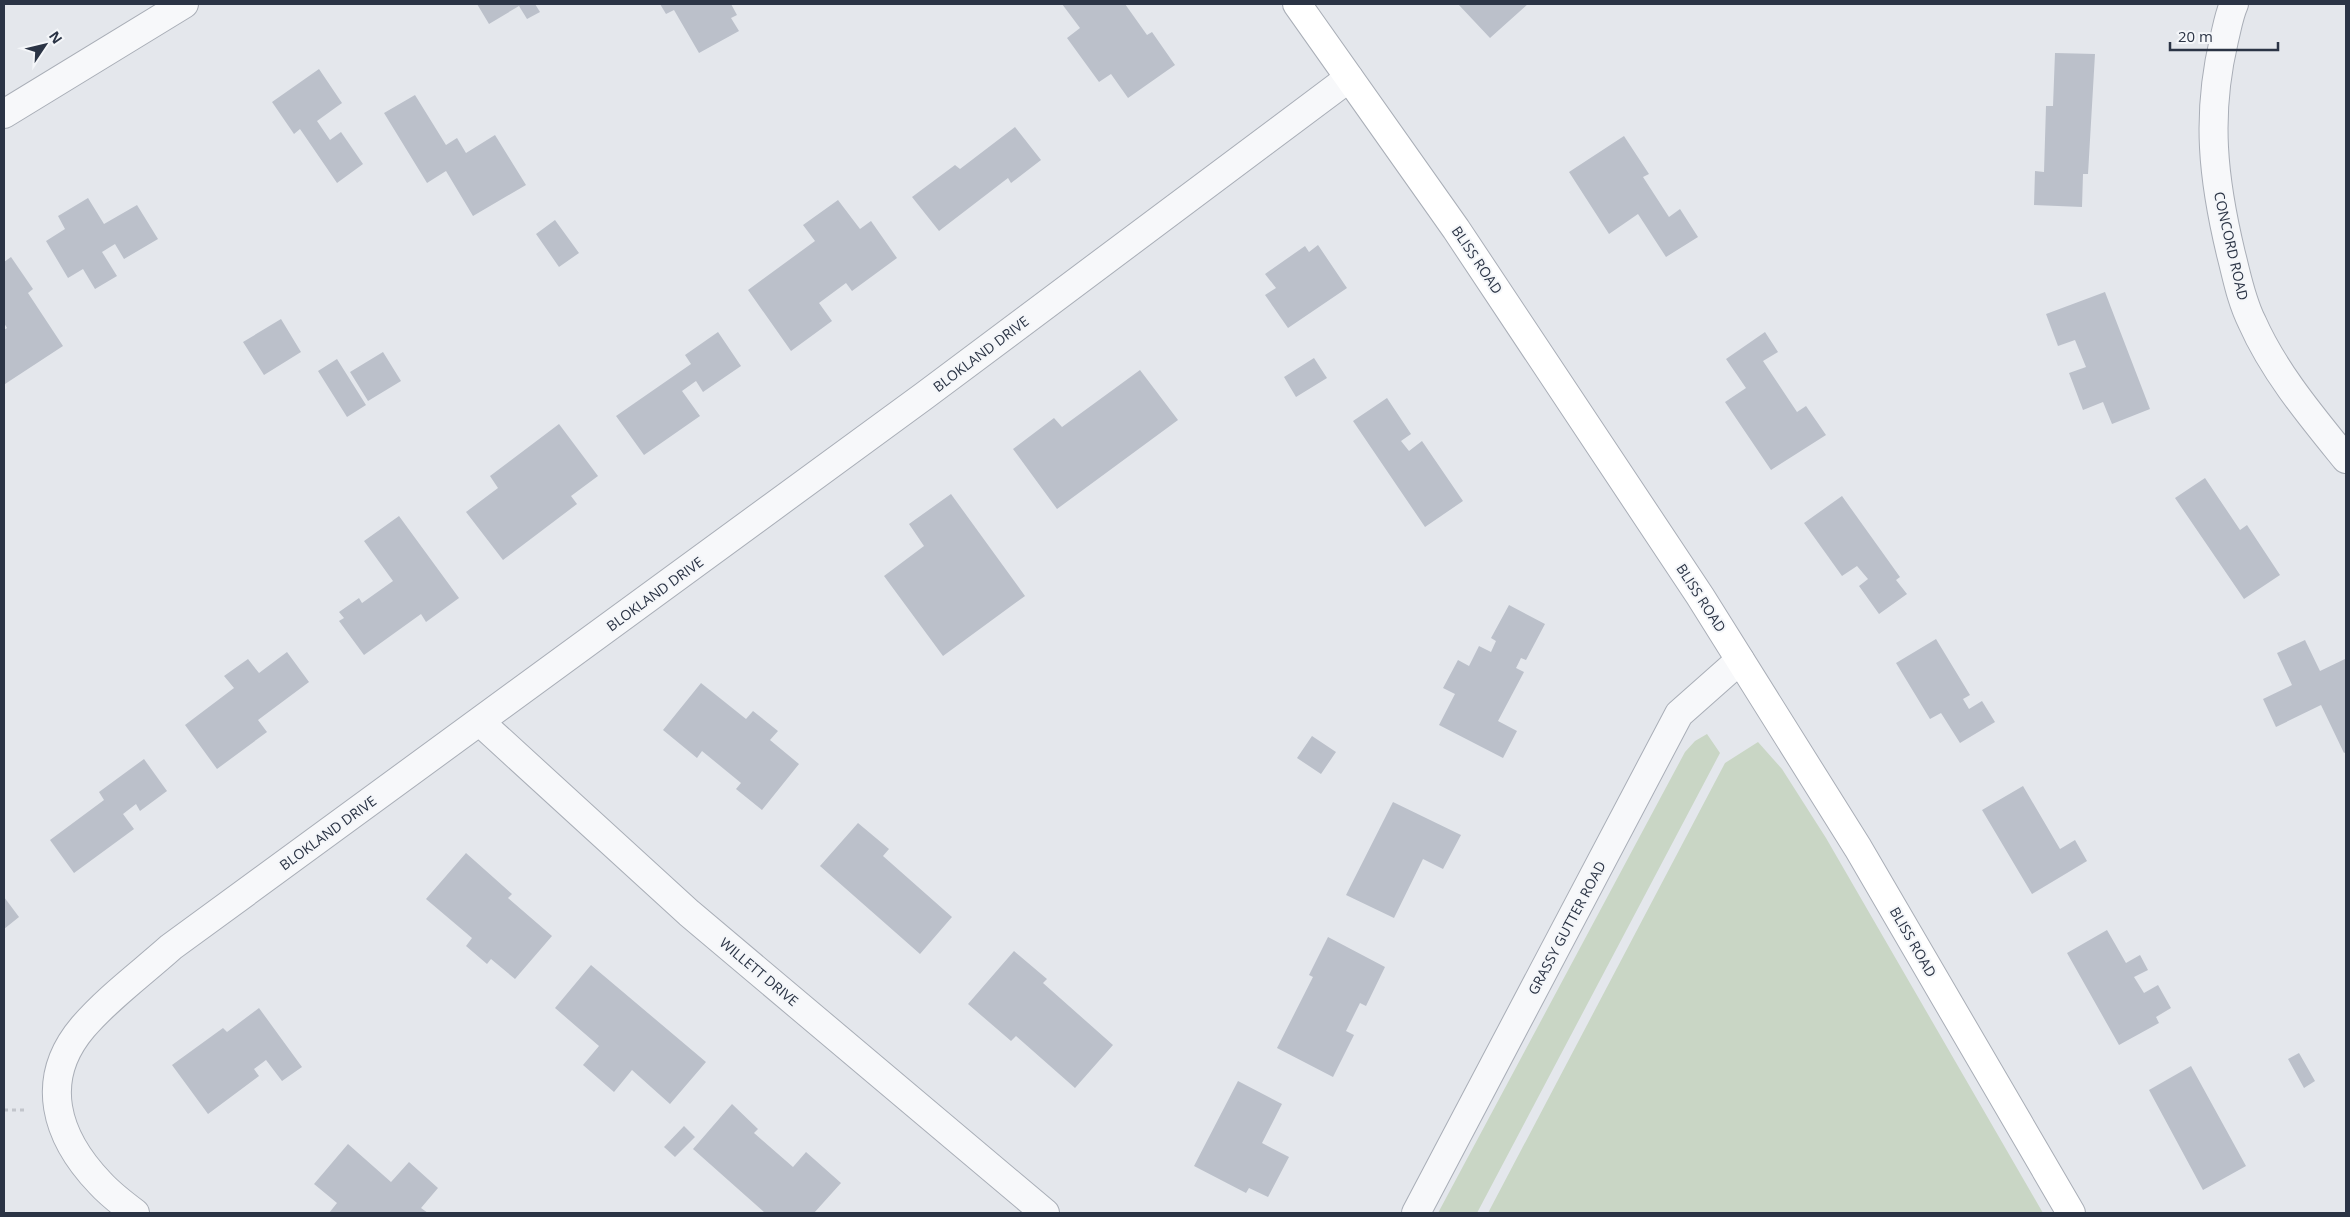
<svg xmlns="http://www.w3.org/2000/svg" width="2350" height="1217" font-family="'Open Sans',sans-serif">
<rect width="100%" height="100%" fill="#e4e7ec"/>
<!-- green -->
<path fill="#c9d6c5" d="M1707 734 1720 753 1477 1213H1438L1685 752 1695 741Z
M1758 742 1782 769 1826 838 2043 1213H1488L1725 763Z"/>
<!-- building -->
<path fill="#bbc0ca" d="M477 4H535L540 12 527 19 519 6 489 24Z
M660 4H731L737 15 731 18 739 31 699 53 674 10 666 14Z
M1062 4H1125L1147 35 1152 32 1175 65 1128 98 1111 74 1099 82 1067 38 1080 28Z
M1458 4H1528L1490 38Z
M2055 53 2095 54 2088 174H2083L2082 207 2034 205 2035 171 2044 172 2046 106H2053Z
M319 69 342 103 317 121 330 140 341 132 363 164 337 183 300 129 294 134 272 102Z
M415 95 446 145 457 138 466 153 495 135 526 185 473 216 446 171 427 183 384 113Z
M1015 127 1041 160 1011 183 1008 178 939 231 912 197 955 165 960 169Z
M1624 136 1649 174 1643 177 1669 217 1680 209 1698 237 1666 257 1638 214 1609 234 1569 172Z
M88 198 104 224 137 205 158 239 124 259 115 244 102 252 117 276 95 289 83 269 68 278 46 241 65 229 58 216Z
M838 200 860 229 871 221 897 258 852 291 846 283 819 303 832 321 791 351 748 290 815 241 803 225Z
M555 220 579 253 559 267 536 234Z
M1318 245 1347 288 1288 328 1265 295 1276 288 1265 274 1305 246 1309 252Z
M11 257 33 289 28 293 63 346 5 384 4 330 7 328 4 323V262Z
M2105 292 2150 409 2112 424 2103 402 2083 410 2069 373 2086 367 2075 340 2058 346 2046 314Z
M281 319 301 352 264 375 243 342Z
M718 332 741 366 703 392 696 381 682 391 700 416 644 455 616 416 691 364 685 355Z
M1765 332 1778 352 1763 361 1797 412 1806 406 1826 435 1771 470 1725 402 1746 388 1726 359Z
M383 352 401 381 368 401 350 372Z
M1314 358 1327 378 1296 397 1284 377Z
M337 359 366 405 347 417 318 371Z
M1140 370 1178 420 1057 509 1013 449 1054 418 1062 427Z
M1387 398 1411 434 1401 441 1409 451 1422 441 1463 501 1425 527 1353 421Z
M559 424 598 476 571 496 577 504 503 560 466 512 498 488 490 476Z
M2205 478 2240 530 2247 525 2280 575 2244 599 2175 498Z
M951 494 1025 596 943 656 884 576 924 546 909 524Z
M1842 496 1900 577 1896 580 1907 594 1879 614 1859 586 1868 579 1857 566 1842 576 1804 523Z
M399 516 459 598 426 622 421 614 364 655 339 621 344 618 339 612 359 598 362 603 393 581 364 541Z
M1509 605 1545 624 1526 660 1521 658 1516 668 1524 672 1498 721 1517 731 1503 758 1439 725 1455 694 1443 688 1458 660 1469 666 1479 646 1491 652 1496 641 1491 638Z
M1936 639 1970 695 1963 699 1969 709 1982 701 1995 722 1960 743 1941 713 1930 719 1896 663Z
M2305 640 2320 671 2345 659 2346 661V752L2344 753 2321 705 2276 727 2263 699 2292 685 2277 653Z
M287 652 309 682 258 720 267 732 217 769 185 725 234 688 224 676 248 659 259 673Z
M701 683 746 719 753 711 778 731 770 740 799 764 762 810 736 789 741 783 702 751 697 758 663 730Z
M1312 736 1336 752 1321 774 1297 758Z
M144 759 167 791 140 811 136 804 123 814 134 829 74 873 50 840 104 800 99 792Z
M2023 786 2060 849 2075 840 2087 861 2032 894 1982 810Z
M1393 802 1461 835 1443 869 1423 859 1394 918 1346 895Z
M858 823 889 849 883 856 952 917 920 954 820 866Z
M466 853 512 894 508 898 552 936 515 979 491 959 487 964 466 946 472 938 426 899Z
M4 897 19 917 4 929Z
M2107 930 2126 963 2140 955 2148 970 2134 977 2144 993 2158 985 2171 1008 2156 1017 2159 1023 2119 1045 2067 953Z
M1328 937 1385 967 1366 1006 1360 1003 1346 1031 1354 1035 1333 1077 1277 1048 1313 977 1309 975Z
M1014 951 1047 979 1043 983 1113 1045 1075 1088 1016 1036 1011 1041 968 1004Z
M591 965 706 1062 670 1104 632 1070 614 1092 583 1065 599 1046 555 1008Z
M259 1008 302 1067 282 1081 266 1060 254 1069 259 1076 208 1114 172 1065 223 1028 227 1032Z
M2299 1053 2315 1081 2304 1088 2288 1059Z
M2191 1066 2246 1166 2203 1190 2149 1090Z
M1238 1081 1282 1104 1262 1143 1289 1157 1268 1197 1249 1188 1246 1193 1194 1166Z
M732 1104 758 1129 754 1133 793 1167 806 1152 841 1183 814 1213H765L693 1149Z
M684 1126 695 1137 675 1157 664 1147Z
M348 1144 391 1182 409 1162 438 1188 421 1208 428 1213H329L337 1203 314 1184Z"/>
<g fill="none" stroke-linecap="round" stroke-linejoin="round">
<!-- street casing -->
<g stroke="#a9aeb7" stroke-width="30">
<path id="street" d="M2234 4C2229 15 2227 28 2224 40 2206 116 2213 179 2231 254 2237 277 2241 300 2252 322 2274 372 2312 417 2346 459
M4 114 184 4
M480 722 689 913 1045 1213
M135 1213C123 1204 110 1194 100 1183 56 1137 38 1080 83 1027 109 997 142 973 171 947L924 396 1349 78
M1416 1213 1679 714 1740 660"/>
</g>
<!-- secondary casing -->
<g stroke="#a9aeb7" stroke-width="30">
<path id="secondary" d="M1297 4 1456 229 1700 596 1858 848 2071 1213"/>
</g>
<!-- path -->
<path stroke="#c2c5cb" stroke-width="3" stroke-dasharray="4 4" stroke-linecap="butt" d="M4 1110H26"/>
<!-- street -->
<use href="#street" stroke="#f7f8fa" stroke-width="28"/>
<!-- secondary -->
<use href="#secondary" stroke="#fff" stroke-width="28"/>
</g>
<g text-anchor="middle" stroke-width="4" stroke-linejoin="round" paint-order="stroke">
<!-- street labels -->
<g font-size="14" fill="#2b3445" stroke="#f4f6f9">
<text transform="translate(2231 246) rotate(77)" y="5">CONCORD ROAD</text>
<text transform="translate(1477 260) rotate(56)" y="5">BLISS ROAD</text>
<text transform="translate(981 354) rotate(-37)" y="5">BLOKLAND DRIVE</text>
<text transform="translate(655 594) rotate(-36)" y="5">BLOKLAND DRIVE</text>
<text transform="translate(1701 598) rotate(57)" y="5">BLISS ROAD</text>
<text transform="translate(328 833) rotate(-36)" y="5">BLOKLAND DRIVE</text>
<text transform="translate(1567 928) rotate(-62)" y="5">GRASSY GUTTER ROAD</text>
<text transform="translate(1913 942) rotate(60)" y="5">BLISS ROAD</text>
<text transform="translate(759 972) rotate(40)" y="5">WILLETT DRIVE</text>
</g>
</g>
<!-- border -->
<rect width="2350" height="1217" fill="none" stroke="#2b3445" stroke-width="10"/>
<!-- north arrow -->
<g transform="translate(45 45) rotate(55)" stroke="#f4f6f9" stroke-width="4" paint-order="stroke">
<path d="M0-4L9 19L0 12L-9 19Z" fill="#2b3445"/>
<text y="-8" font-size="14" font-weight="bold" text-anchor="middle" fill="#2b3445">N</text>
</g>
<!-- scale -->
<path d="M2170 42v8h108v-8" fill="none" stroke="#2b3445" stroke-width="2.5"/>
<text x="2178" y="42" font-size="15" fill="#2b3445" stroke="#f4f6f9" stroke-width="4" paint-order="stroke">20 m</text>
</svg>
